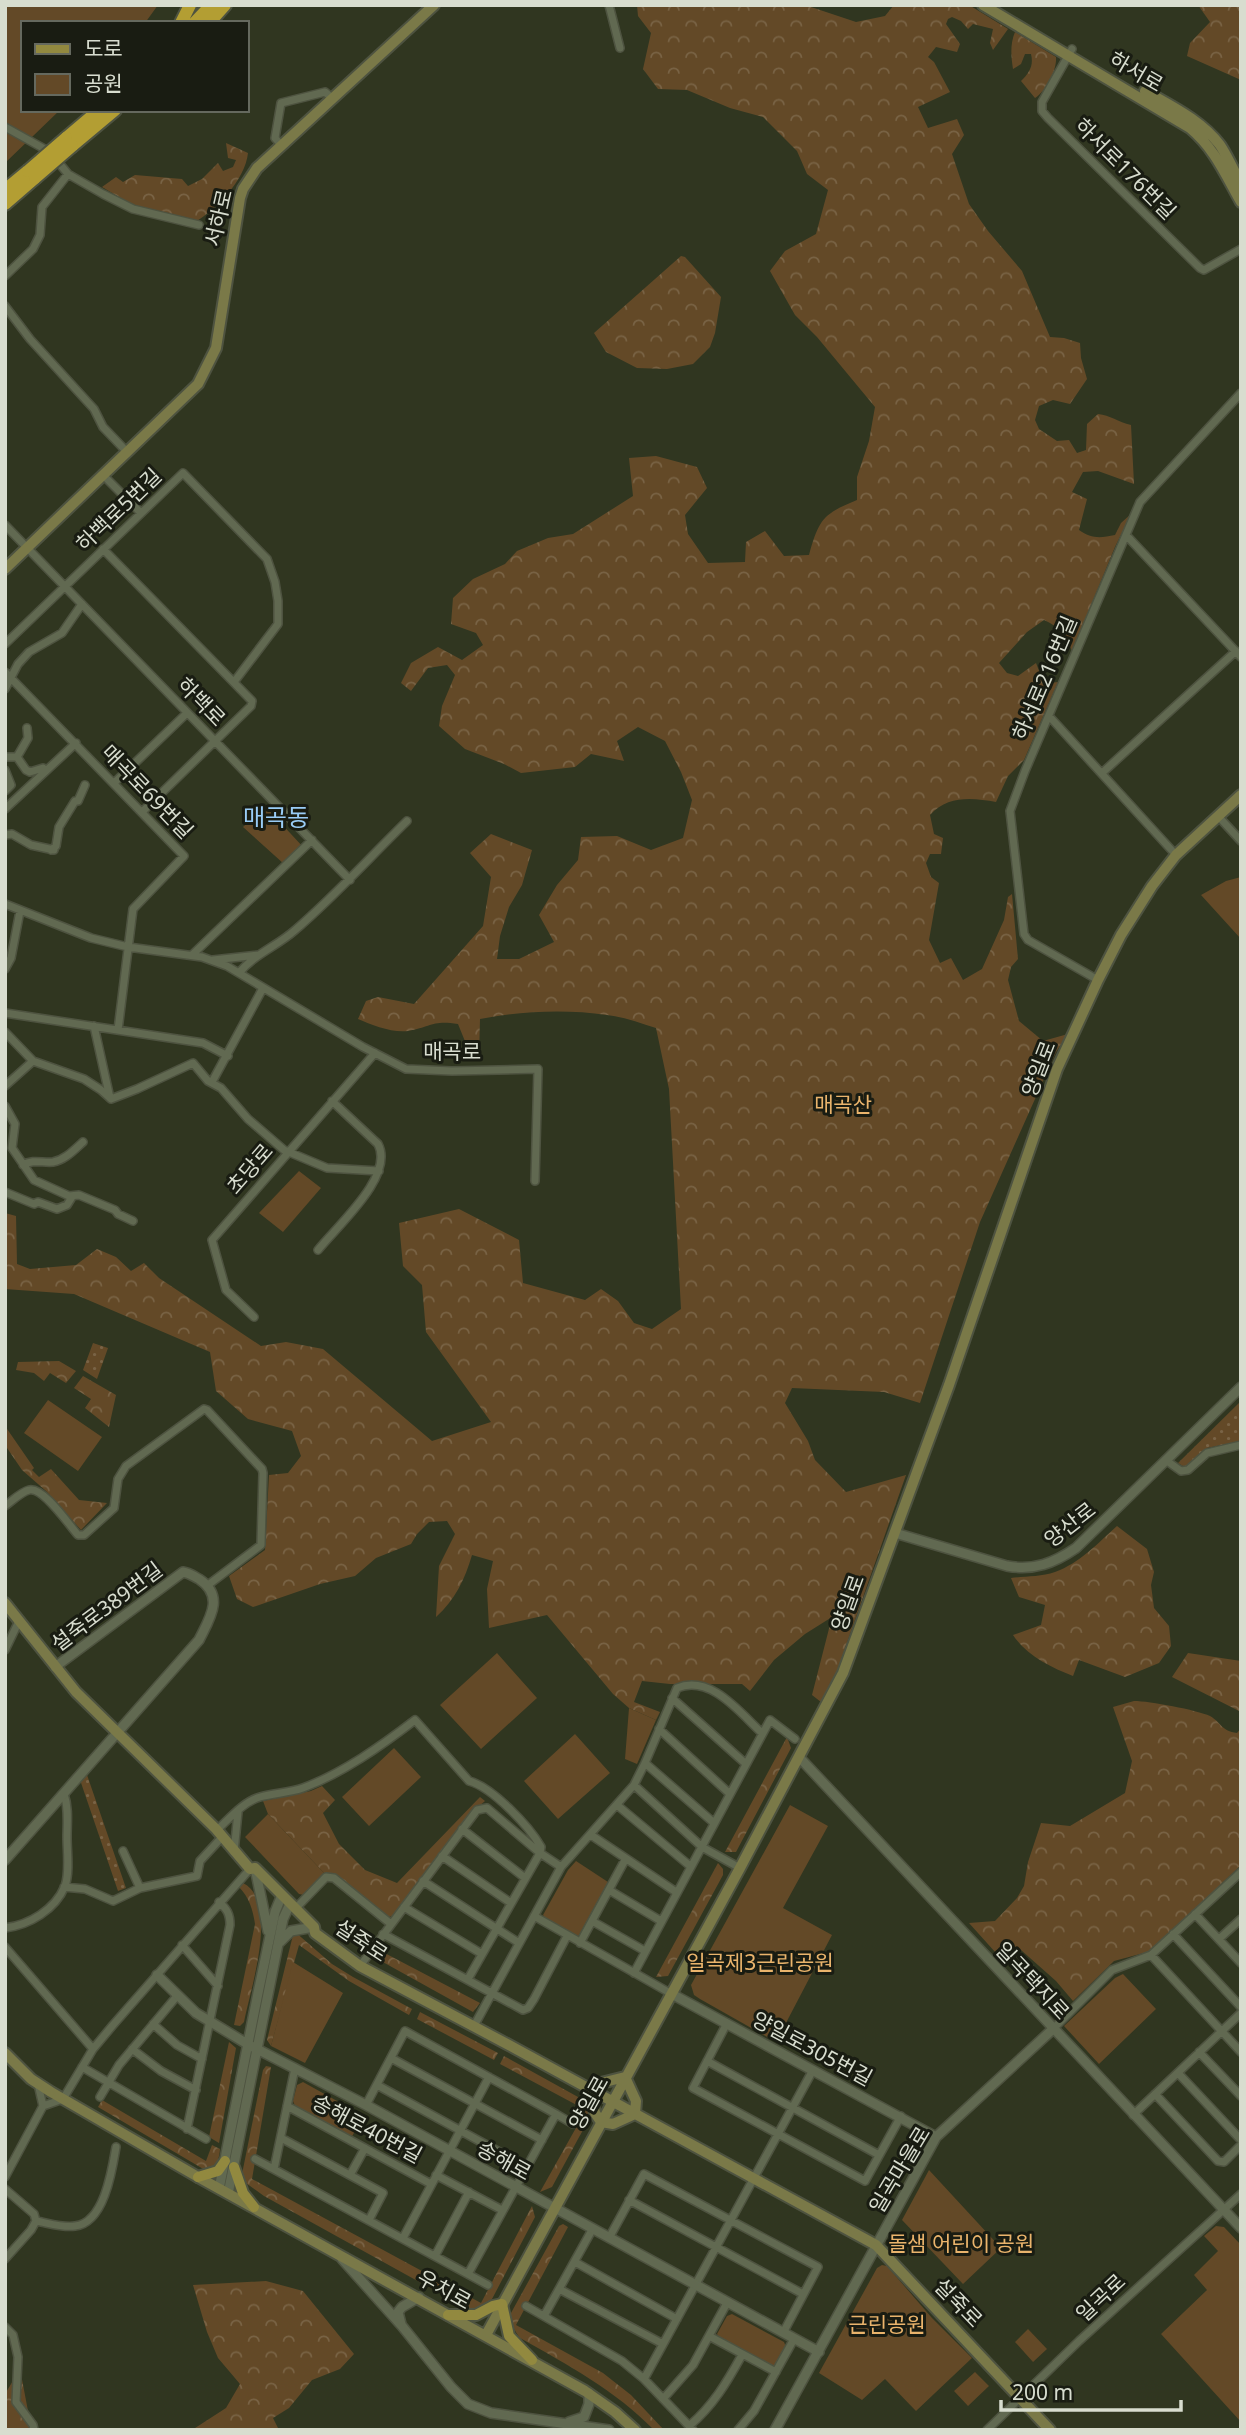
<svg xmlns="http://www.w3.org/2000/svg" width="1246" height="2435" font-family="'Noto Sans','Noto Sans KR',sans-serif">
<defs>
<pattern id="grass-dots" width="8" height="8" patternUnits="userSpaceOnUse" patternTransform="scale(1.75)"><rect width="8" height="8" fill="#634927"/><path d="M2 2h.1M6 6h.1" fill="none" stroke="#796345" stroke-width="1.8" stroke-linecap="round"/></pattern>
<pattern id="forest-crowns" width="20" height="18" patternUnits="userSpaceOnUse" patternTransform="scale(1.75)"><rect width="20" height="18" fill="#634927"/><path d="M2 6a3 3 0 1 1 6 0M12 15a3 3 0 1 1 6 0" fill="none" stroke="#796345"/></pattern>
</defs>
<rect width="100%" height="100%" fill="#303620"/>
<!-- grass -->
<path fill="url(#grass-dots)" d="M93 1343 108 1348 97 1379 83 1370Z
M1241 1401V1441L1207 1448 1186 1468 1178 1463Z
M86 1772 126 1888 118 1891 78 1774Z"/>
<!-- forest -->
<path fill="url(#forest-crowns)" d="M637 5H805L856 22 885 16 894 5H969L1008 29 993 50 990 43 993 29 973 24 968 29 961 21 952 17 948 19 946 24 960 44 957 52 936 47 928 57 934 62 950 92 918 107 928 128 957 119 964 135 952 154 969 204 988 231 1022 271 1050 337 1064 338 1080 343 1081 358 1087 379 1070 404 1053 400 1039 406 1035 420 1039 429 1057 441 1069 440 1077 453 1086 450 1087 424 1098 414C1110 415 1118 422 1131 425L1134 484 1098 471 1083 472 1072 492 1087 499 1079 530C1091 539 1101 538 1115 535L1121 523 1131 514 1115 547 1072 651C1066 636 1060 627 1044 620L1027 632 999 663 1007 673 1018 676 1036 663 1041 676 1050 683 1058 682 1024 760 1008 776 996 802C973 798 948 795 930 815L934 834 943 838 941 854H930L926 863 931 877 939 883 929 940 940 963 951 958 963 980 982 969 1004 920 1008 897 1012 894 1018 959 1011 967 1008 980 1019 1021 1043 1041 1068 1034 1056 1052 980 1222 920 1403 884 1392 792 1388 785 1403 808 1441 815 1460 846 1492 906 1475 837 1671 821 1702 812 1695 832 1617 805 1634 774 1660 750 1691 742 1684H670L642 1681 634 1702 660 1712 656 1720 629 1708 613 1694 547 1615 489 1628 487 1589 493 1561 472 1555C465 1579 455 1600 436 1617L439 1566 455 1534 447 1521 429 1522 417 1534 411 1544 376 1558 355 1576 320 1584 253 1607 237 1599 229 1576 265 1550 269 1475 288 1473 301 1456 292 1431 248 1419 216 1391 210 1352 74 1294 5 1289V1213L16 1216 17 1264 30 1269 76 1265 97 1249 116 1257 131 1271 144 1263 159 1278 261 1346 286 1342 323 1349 432 1441 491 1422 426 1332 422 1285 403 1266 399 1223 459 1209 519 1240 523 1283 585 1300 601 1289 618 1301 634 1323 652 1329 681 1309 669 1089 656 1028C640 1023 624 1017 607 1015 566 1009 521 1011 480 1019L479 1058 471 1056 458 1024C432 1020 431 1027 408 1031 392 1033 372 1025 358 1019L366 1001 378 997 414 1004 483 926 491 877 470 853 491 834 532 850 522 885 509 907 500 936 497 959H519L554 942 539 915 557 885 578 860 581 837 617 836 651 850 683 838 692 800 681 772 665 741 638 727 617 741 624 761 591 754 575 767 521 773 504 764 465 749 439 726 442 706 455 675 447 665 428 668 411 691 401 683 411 663 438 647 462 660 483 645 476 633 451 624 453 598 473 579 505 564 517 551 548 538 573 534 633 496 629 458 656 456 697 467 707 488 685 515 688 534 708 563 745 562 746 542 765 531 784 556 809 555C819 519 823 514 857 500V477L869 441 875 407 817 337 795 315 770 271 785 251 816 234 828 190 807 174 797 151 763 117 730 108 687 90 658 89 643 69 651 33 638 16Z
M1198 5H1241V80L1187 56 1190 43 1210 22Z
M1015 32 1056 57C1057 70 1046 91 1035 98L1021 81C1029 73 1034 66 1031 54H1025L1021 64 1013 69C1011 56 1010 44 1015 32Z
M226 143 248 153C245 180 217 209 195 222L134 206 102 187 116 177 123 182 135 175 182 179 188 186 202 179 218 163 223 171 233 167 236 160 228 158Z
M681 256 685 257 721 297 715 333 710 347 693 364 667 369 637 368 606 352 594 333Z
M59 1361 76 1371 66 1383 50 1373 44 1381 34 1373 16 1370 18 1362Z
M83 1376 116 1395 109 1427 85 1408 91 1399 74 1388Z
M5 1426 34 1468 32 1470 39 1477 51 1469 79 1500 107 1503 81 1530 46 1491 22 1470 5 1445Z
M1117 1526 1147 1549 1154 1572 1151 1585 1154 1608 1169 1626 1171 1646 1159 1663 1125 1677 1079 1660 1073 1676C1051 1667 1027 1656 1013 1635L1041 1625 1045 1605 1019 1597 1011 1578C1025 1576 1041 1577 1055 1572 1080 1563 1098 1543 1117 1526Z
M1188 1653 1241 1661V1712L1172 1677Z
M1134 1701C1149 1701 1197 1710 1210 1716 1222 1723 1221 1731 1237 1733L1241 1728V1865L1151 1951 1114 1961 1073 2001 1056 1981 1021 1950 1005 1963 969 1923 995 1921 1017 1898 1024 1886 1028 1862 1041 1823 1070 1826 1125 1793 1132 1761 1113 1707Z
M787 1737 791 1748 736 1852H725Z
M322 1786 335 1800 323 1813 339 1844 365 1870 397 1883 480 1797 485 1801 472 1812 394 1916 388 1917 335 1875 325 1874 268 1814 263 1801 311 1791Z
M718 1863 723 1869V1875L668 1976 656 1977Z
M243 1883C280 1901 250 1991 244 2022L240 2026 234 2025 255 1924C253 1910 249 1897 239 1887Z
M294 1931 332 1964 353 1977 412 2009 409 2015 349 1981 299 1945 271 2046 267 2040Z
M377 1949 480 2003 473 2012 372 1956Z
M420 2012 498 2053 494 2060 417 2019Z
M229 2042 236 2048 219 2143 209 2137Z
M504 2056 578 2097 591 2109V2115L552 2187 540 2192 586 2110 500 2064Z
M266 2066 271 2067 252 2179 481 2303 532 2206 535 2217 492 2299 477 2309 470 2310 264 2196 243 2181 242 2174 263 2070Z
M102 2100 206 2161 212 2145 220 2149C219 2160 217 2167 205 2170L98 2107Z
M563 2224 568 2227 516 2325 603 2373 631 2395 664 2430H654C615 2390 568 2365 520 2338 514 2330 510 2323 511 2313L559 2226Z
M266 2281 303 2291 354 2354 340 2369 312 2380 289 2408 273 2418 279 2430H192L226 2408 240 2384 218 2358 207 2332 193 2285Z
M20 2369 28 2411 29 2430H5V2394Z"/>
<!-- park -->
<path fill="#634927" d="M5 5H158L145 23H23V110H60L5 163Z
M265 806 304 848 284 864 243 827Z
M1241 877V939L1201 895 1226 881Z
M299 1171 321 1188 283 1232 259 1213Z
M48 1400 102 1437 78 1471 24 1433Z
M497 1653 537 1698 481 1749 440 1705Z
M629 1708 656 1720 637 1764 625 1759Z
M575 1734 610 1773 558 1819 524 1781Z
M394 1748 421 1777 369 1826 342 1797Z
M790 1805 828 1826 783 1908 832 1935 776 2042 700 1999 694 1995 691 1985Z
M268 1814 325 1874 304 1895 299 1894 245 1837Z
M576 1861 608 1882 578 1937 546 1920 543 1915 568 1870Z
M293 1962 343 1993 305 2063 271 2046Z
M1123 1974 1156 2009 1099 2064 1064 2026 1115 1978Z
M303 2082 364 2116 351 2138 295 2106 293 2101 297 2085Z
M929 2170 1001 2248 963 2284 902 2220Z
M1216 2226 1224 2227 1241 2245V2422L1161 2334 1207 2290 1194 2275 1218 2251 1204 2236Z
M882 2265 887 2266 932 2318 972 2358 916 2411 885 2379 862 2400 819 2373 877 2268Z
M732 2314 784 2342 786 2347 776 2365 771 2367 719 2339 717 2334 727 2316Z
M1028 2329 1047 2349 1033 2362 1015 2342Z
M975 2372 989 2386 968 2406 954 2391Z"/>
<g fill="none" stroke-linecap="round" stroke-linejoin="round">
<!-- minor casing -->
<g stroke="#4e5340" stroke-width="10">
<path id="minor" d="M609 5 620 48
M1072 49 1042 102V111L1048 118 1200 268 1204 270 1241 249
M5 127 50 152 68 174 103 194 133 209 199 225
M282 146 275 138 281 103 325 92 332 98
M5 276 33 249 40 235 42 207 68 174
M5 306 30 339 94 409 103 427 128 453
M104 476 141 513
M5 525 350 880
M1126 535 1241 657
M103 549 252 701 251 706 142 812
M5 644 183 473 267 559 275 582 278 601V624L234 682
M5 672 184 856 133 909 118 1030
M5 689 18 664 29 652 62 633 82 604
M1049 716 1176 855
M5 757H17L28 738 27 728
M17 757 26 770 30 772 43 768
M5 770 11 785 5 791
M1102 773 1236 651
M114 783 187 713
M5 809 76 743
M1218 816 1241 841
M5 835 12 834 31 845 54 850
M51 850 56 846 59 827 75 801H78L85 785
M5 904 91 938 128 947 202 957 227 966 363 1047 406 1069 452 1071 538 1069 535 1181
M192 955 312 840
M213 960 259 955
M5 969 11 958 20 911
M239 973C253 955 277 946 294 931 334 897 369 858 407 821
M1098 980 1028 940 1024 934 1010 811 1025 771 1140 502 1241 393
M5 1013 203 1043 228 1056
M94 1026 110 1098
M5 1032 33 1061 84 1079 101 1090 111 1099
M212 1082 263 988
M5 1086 33 1061
M111 1099 137 1089 193 1063 208 1081 221 1088 248 1119 284 1150 327 1168 379 1171
M5 1106 15 1124 12 1148 34 1180 69 1196 79 1195 115 1210 118 1214 133 1221
M23 1165C33 1159 42 1163 53 1162 65 1160 74 1150 83 1142
M5 1192 34 1204 38 1202 57 1209 67 1205 72 1197
M318 1250C337 1226 395 1176 378 1144L332 1101
M254 1317 226 1290 212 1240 375 1053
M1167 1461 1181 1471 1188 1470 1207 1453 1241 1445
M5 1506C12 1501 21 1492 29 1490 43 1486 69 1525 78 1535H84L114 1508 118 1479 126 1466 204 1409 207 1410 262 1469 263 1473 261 1545 208 1585
M5 1650 19 1621
M672 1698 746 1764
M659 1729 730 1794
M645 1763 714 1823
M634 1785 702 1847 740 1868
M617 1805 690 1866
M462 1829 525 1878
M217 1830C230 1818 243 1802 260 1797 274 1793 289 1793 303 1788 343 1773 381 1746 415 1720L469 1781C492 1787 529 1826 541 1847L540 1853 468 1979
M591 1835 676 1892
M123 1851 140 1888
M234 1852 238 1812
M442 1856 511 1903
M423 1881 519 1943
M64 1887 85 1889 113 1901 140 1888 197 1876 200 1861 223 1836
M609 1890 661 1921
M404 1907 482 1954
M295 1909 326 1877 334 1878 391 1924
M1195 1914 1241 1963
M534 1916 670 1993
M592 1921 645 1951
M5 1928C29 1925 55 1910 65 1886 70 1873 67 1851 67 1837 67 1823 69 1808 64 1794
M383 1934 523 2010 528 2008 534 1999 567 1936
M1173 1934 1241 2007
M1219 1939 1241 1919
M580 1943 625 1860
M182 1945 218 1986
M5 1947 93 2049
M1151 1955 1241 2052
M360 1966 477 1810 487 1808 540 1853 561 1867
M634 1973 770 1720 795 1739
M727 2023 693 2088 865 2181 901 2116
M153 2024 177 2045 202 2059
M474 2026 561 1867 634 1785 645 1763 677 1688C711 1674 740 1713 762 1733
M1053 2029 1112 1970 1151 1955 1241 1872
M132 2049 161 2071 196 2090
M1199 2052 1241 2096
M391 2058 542 2140
M707 2061 879 2155
M82 2067 206 2139
M1178 2073 1241 2140
M38 2084 43 2106 63 2099 93 2049 113 2025 250 1869
M377 2085 527 2167
M1155 2094 1218 2161 1224 2162 1241 2145
M100 2097 119 2065 177 1996
M366 2105 405 2031 556 2114 468 2274
M287 2106 431 2184
M556 2114 573 2124
M1133 2115 1241 2013
M187 2129 230 1925C230 1914 227 1909 219 1902
M281 2138 383 2193 369 2220
M255 2159 488 2285
M274 2169 295 2068
M350 2175 365 2148
M436 2175 502 2210
M5 2177 43 2106
M5 2189 34 2214 36 2221 31 2230 5 2259
M629 2200 803 2294
M36 2221C48 2223 63 2228 75 2226 104 2223 112 2171 116 2147
M403 2238 489 2077
M609 2238 644 2174 818 2267 783 2333
M435 2256 469 2192
M575 2262 677 2319
M561 2290 663 2344
M526 2306 622 2361 644 2379 693 2430
M544 2316 592 2230
M5 2327 13 2335 18 2357 16 2402 33 2425 34 2430
M709 2336 776 2372
M644 2379 813 2070
M663 2399 693 2365 727 2303
M689 2426C713 2406 727 2382 742 2355
M738 2430 754 2411 794 2339
M987 2430 1079 2341 1241 2194"/>
</g>
<!-- tertiary casing -->
<g stroke="#4e5340" stroke-width="12">
<path id="tertiary" d="M895 1533 1007 1566C1034 1571 1054 1563 1076 1548L1241 1387
M799 1757 1241 2228
M5 1860 199 1640C210 1618 225 1596 199 1579 193 1576 190 1573 183 1572L55 1667
M255 1868 268 1931
M280 1942 291 1931 314 1927
M157 1975 196 2013 249 2045 366 2105 819 2352
M670 1993 936 2137
M219 2189 258 1993 275 1912 282 1895
M228 2194 283 1919 290 1904
M342 2259 402 2326 451 2387 468 2404 491 2413 609 2430
M401 2324 398 2312 402 2307 419 2297
M569 2422 584 2417 589 2404V2393
M775 2430 936 2137 1053 2029"/>
</g>
<!-- secondary casing -->
<g stroke="#4e5340" stroke-width="14">
<path id="secondary" d="M983 5 1190 128C1215 149 1225 174 1241 202
M1145 91C1171 106 1201 120 1220 145 1228 157 1234 171 1241 184
M5 569 198 384 216 348 240 198 243 189 257 168 434 5
M5 1603 76 1692 216 1829 250 1869 255 1868 314 1927 315 1933 360 1966 507 2044 876 2245 1050 2430
M5 2053 31 2079 51 2092 198 2177 585 2391 615 2412 635 2430
M625 2077 636 2101 635 2114
M589 2089 597 2084 625 2077
M589 2089 595 2113 601 2122
M601 2122 613 2124 635 2114
M486 2335 740 1868 843 1673 949 1385 1057 1069 1098 980 1121 935 1152 886 1176 855 1241 795"/>
</g>
<!-- primary casing -->
<g stroke="#4e5340" stroke-width="14">
<path id="primary" d="M234 2167 243 2193 254 2207
M198 2177 218 2171 225 2161
M448 2315H476L493 2306 502 2304 509 2336 532 2360"/>
</g>
<!-- motorway casing -->
<g stroke="#4e5340" stroke-width="16">
<path id="motorway" d="M181 23 190 5
M194 23 211 5
M209 23 225 5
M66 138 99 110
M72 146 115 110
M5 190 28 171
M5 204 35 178"/>
</g>
<!-- minor -->
<use href="#minor" stroke="#616951" stroke-width="7"/>
<!-- tertiary -->
<use href="#tertiary" stroke="#616951" stroke-width="9"/>
<!-- secondary -->
<use href="#secondary" stroke="#7a7948" stroke-width="10"/>
<!-- primary -->
<use href="#primary" stroke="#92893f" stroke-width="10"/>
<!-- motorway -->
<use href="#motorway" stroke="#b39e33" stroke-width="12"/>
<!-- motorway-bridge casing -->
<g stroke="#4e5340" stroke-width="16" stroke-linecap="butt">
<path id="motorway-bridge" d="M28 171 66 138
M35 178 72 146"/>
</g>
<!-- motorway-bridge -->
<use href="#motorway-bridge" stroke="#b39e33" stroke-width="12"/>
</g>
<g text-anchor="middle" stroke-width="6" stroke-linejoin="round" paint-order="stroke">
<!-- street labels -->
<g font-size="21" fill="#d8ddcf" stroke="#191c12">
<text transform="translate(1136 72) rotate(30)" y="7">하서로</text>
<text transform="translate(1125 169) rotate(45)" y="7">하서로176번길</text>
<text transform="translate(219 218) rotate(-77)" y="7">서하로</text>
<text transform="translate(119 510) rotate(-44)" y="7">하백로5번길</text>
<text transform="translate(1045 678) rotate(-67)" y="7">하서로216번길</text>
<text transform="translate(201 702) rotate(46)" y="7">하백로</text>
<text transform="translate(147 792) rotate(46)" y="7">매곡로69번길</text>
<text x="452" y="1059">매곡로</text>
<text transform="translate(1039 1069) rotate(-69)" y="7">양일로</text>
<text transform="translate(250 1169) rotate(-49)" y="7">초당로</text>
<text transform="translate(1070 1525) rotate(-38)" y="7">양산로</text>
<text transform="translate(848 1603) rotate(-70)" y="7">양일로</text>
<text transform="translate(107 1607) rotate(-37)" y="7">설죽로389번길</text>
<text transform="translate(361 1941) rotate(33)" y="7">설죽로</text>
<text transform="translate(1032 1981) rotate(47)" y="7">일곡택지로</text>
<text transform="translate(812 2049) rotate(28)" y="7">양일로305번길</text>
<text transform="translate(589 2103) rotate(-61)" y="7">양일로</text>
<text transform="translate(367 2129) rotate(28)" y="7">송해로40번길</text>
<text transform="translate(504 2161) rotate(29)" y="7">송해로</text>
<text transform="translate(900 2170) rotate(-59)" y="7">일곡마을로</text>
<text transform="translate(444 2290) rotate(29)" y="7">우치로</text>
<text transform="translate(1101 2298) rotate(-43)" y="7">일곡로</text>
<text transform="translate(958 2303) rotate(46)" y="7">설죽로</text>
</g>
<!-- park labels -->
<g font-size="21" fill="#eab46c" stroke="#191c12">
<text x="843" y="1112">매곡산</text>
<text x="760" y="1970">일곡제3근린공원</text>
<text x="961" y="2251">돌샘 어린이 공원</text>
<text x="887" y="2332">근린공원</text>
</g>
<!-- quarter labels -->
<g font-size="24" fill="#99ccf6" stroke="#191c12">
<text x="276" y="826">매곡동</text>
</g>
</g>
<!-- border -->
<rect width="1246" height="2435" fill="none" stroke="#d8ddcf" stroke-width="14"/>
<!-- legend -->
<rect x="21" y="21" width="228" height="91" fill="#191c12" stroke="#65695e" stroke-width="2"/>
<rect x="35" y="44" width="35" height="10" fill="#92893f" stroke="#65695e" stroke-width="2"/>
<text x="84" y="56" font-size="21" fill="#d8ddcf">도로</text>
<rect x="35" y="74" width="35" height="21" fill="#634927" stroke="#65695e" stroke-width="2"/>
<text x="84" y="91" font-size="21" fill="#d8ddcf">공원</text>
<!-- scale -->
<path d="M1001 2400v10h180v-10" fill="none" stroke="#d8ddcf" stroke-width="3.5"/>
<text x="1012" y="2400" font-size="21" fill="#d8ddcf" stroke="#191c12" stroke-width="5" paint-order="stroke">200 m</text>
</svg>
